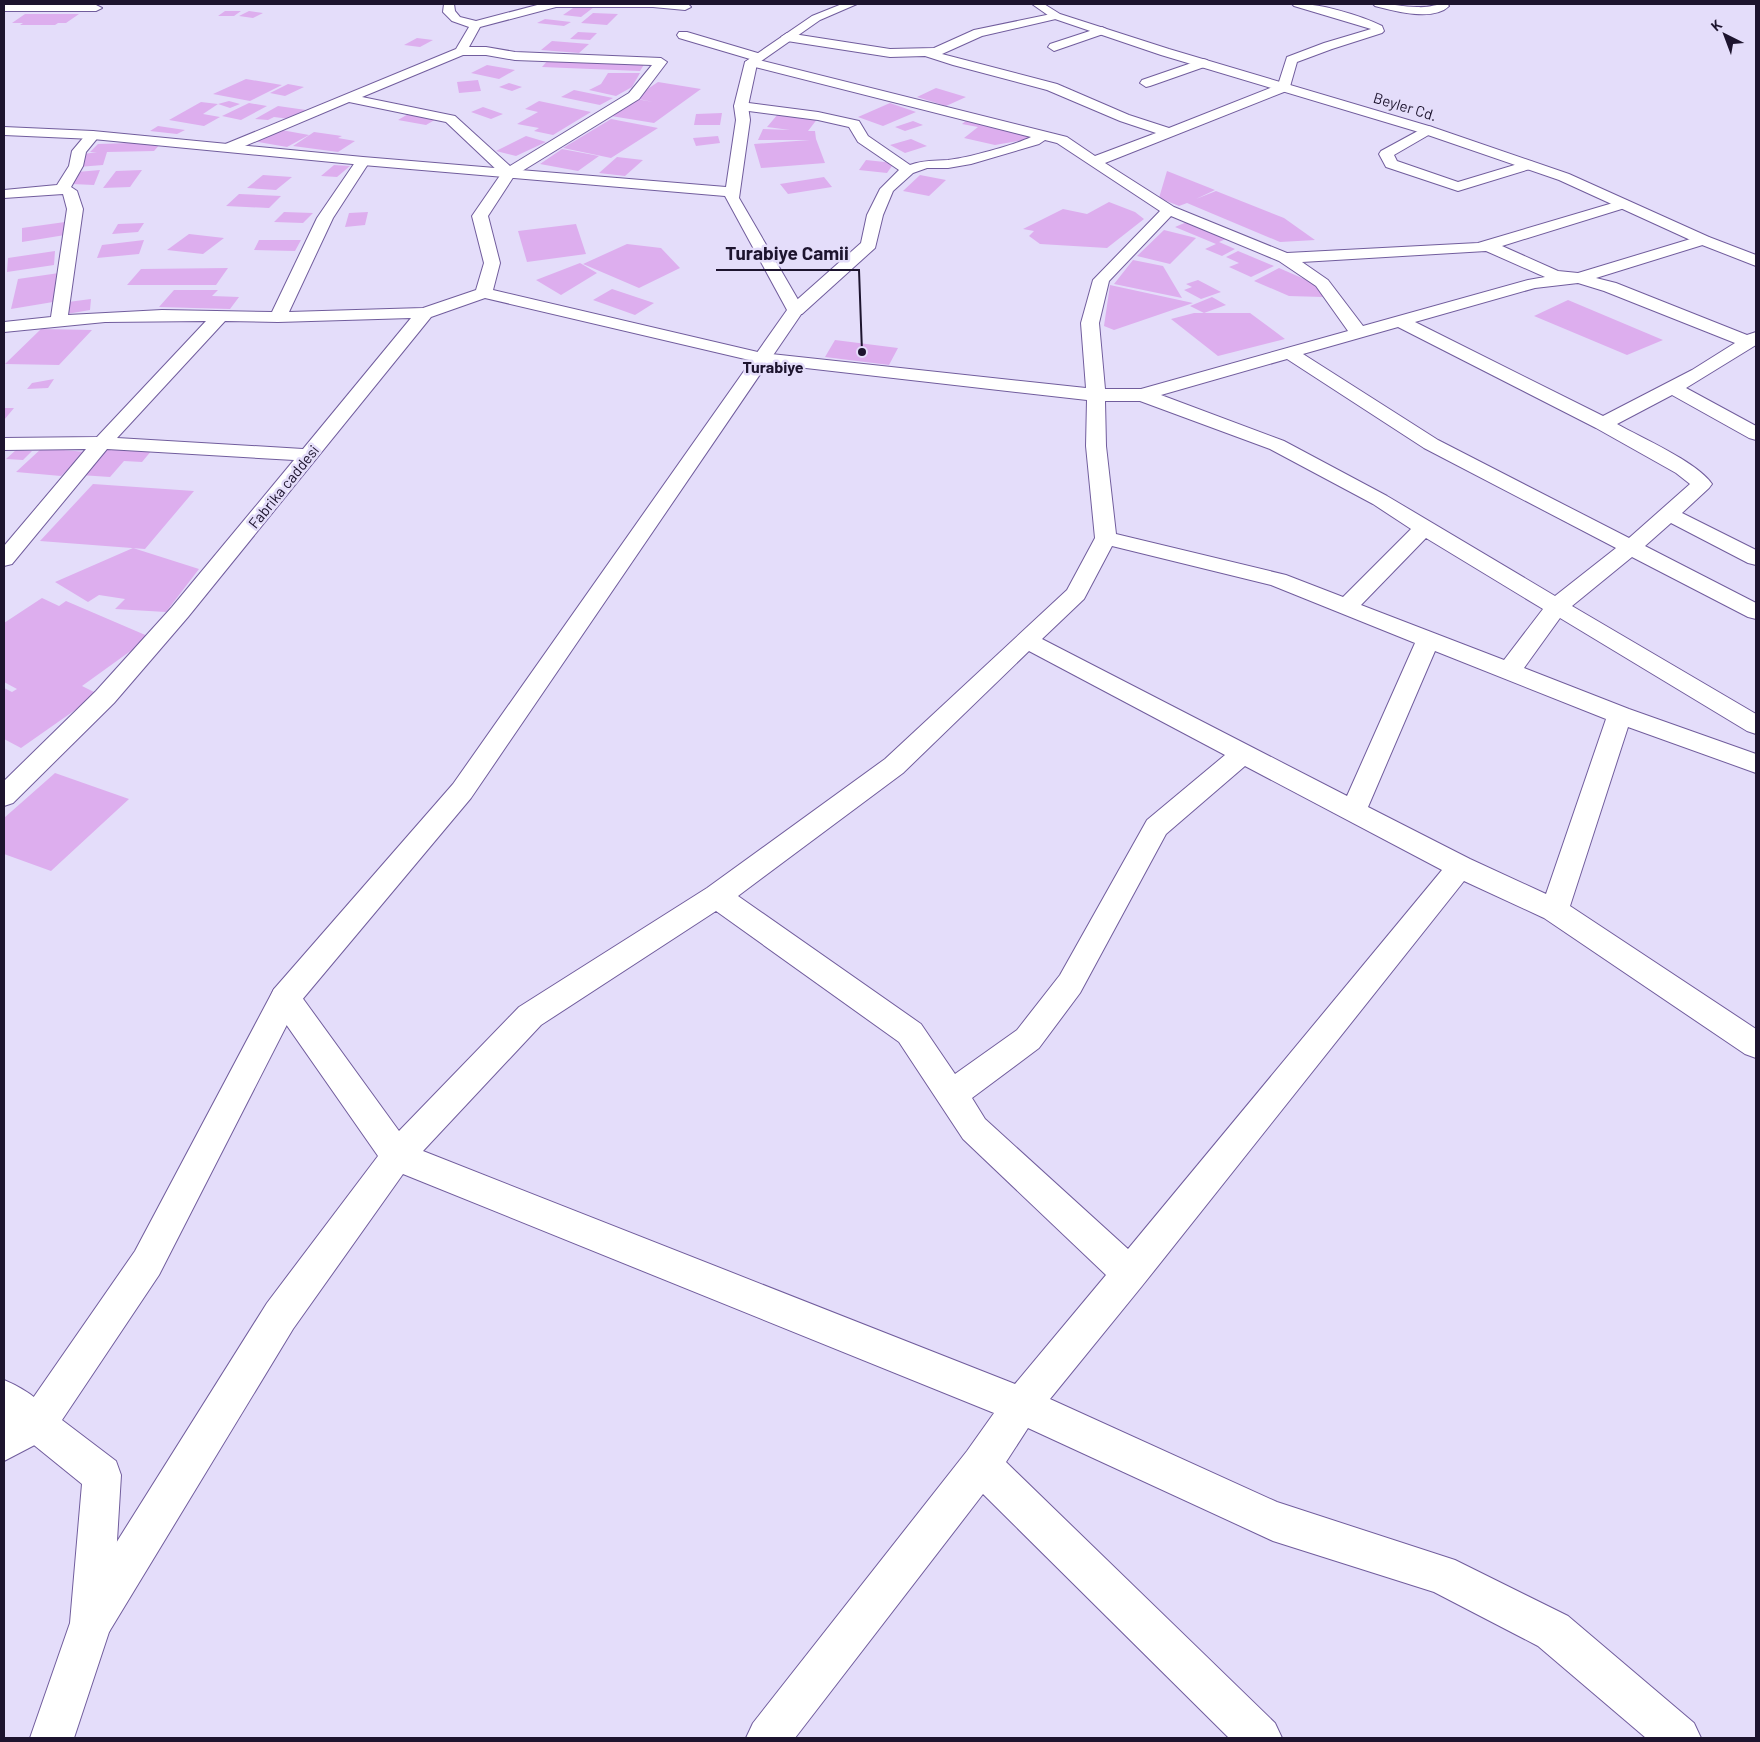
<svg xmlns="http://www.w3.org/2000/svg" width="1760" height="1742" font-family="Barlow,sans-serif">
<rect width="100%" height="100%" fill="#e4ddfa"/>
<!-- building -->
<path fill="#ddaeee" d="M576 6 594 7 581 17 563 15Z
M225 11H241L234 16H218Z
M249 11 263 13 253 18 239 16Z
M593 13 618 14 607 25 581 23Z
M25 14H79L66 23H58L55 25H20L23 23H12Z
M545 19 571 22 564 26 537 23Z
M578 32 597 33 590 40 570 39Z
M417 38 433 40 420 47 404 45Z
M552 41 589 44 579 53 541 50Z
M549 59 645 63 640 71 542 67Z
M487 65 515 70 499 79 471 73Z
M608 73H640L632 87 616 96 589 90 601 84Z
M246 79 282 85 250 101 213 94Z
M478 80 481 91 459 93 457 82Z
M658 82 701 89 654 123 605 115 631 98 653 102 634 98Z
M509 83 522 87 512 91 499 87Z
M288 84 304 87 285 96 270 93Z
M936 88 966 97 946 106 917 97Z
M574 90 613 98 600 105 561 97Z
M229 101 240 104 230 108 218 104 203 114 220 117 204 126 169 120 201 102 218 104Z
M539 101 591 112 553 135 534 131 539 128 517 124 538 112 525 109Z
M249 103 267 106 241 120 222 116Z
M890 103 916 112 883 126 858 117Z
M278 106 306 110 290 119 274 117 268 120 255 119Z
M483 107 503 114 491 119 471 112Z
M410 113 438 118 426 125 398 120Z
M722 113 720 125H694L696 114Z
M778 114 818 118 808 131H815L816 139 825 163 761 168 754 144 810 140H758L763 129 790 130 767 127Z
M611 119 658 128 611 158 563 148Z
M967 120 1035 138 995 145 964 138 978 127 962 124Z
M913 121 923 125 905 131 895 127Z
M158 126 185 130 177 134 150 131Z
M276 129 309 135 287 147 253 141Z
M314 132 342 136 338 138 355 141 338 152 293 146Z
M526 136 546 142 516 156 496 151Z
M718 136 720 143 696 146 693 138Z
M911 139 927 146 905 153 890 145Z
M162 142 154 151 107 152 103 165 78 167 84 154 97 152H90L98 144Z
M562 149 599 156 578 171 540 164Z
M617 157 643 160 625 176 599 173Z
M866 160 894 163 887 173 859 170Z
M334 165 350 166 337 177 321 176Z
M100 170 94 185 72 184 77 172Z
M142 170 130 187 103 188 116 171Z
M1167 171 1215 190 1196 199 1216 191 1284 218 1315 240 1280 242 1187 203 1179 206 1159 198Z
M263 175 292 177 276 190 247 188Z
M920 175 946 180 929 196 903 191Z
M824 177 832 187 788 194 780 184Z
M239 194 281 196 269 208 226 206Z
M1109 202 1135 212 1144 219 1107 248 1040 244 1029 236 1034 231 1023 229 1063 209 1087 214Z
M284 212 313 213 303 223 274 222Z
M368 212 365 225 345 227 349 213Z
M1189 221 1230 237 1219 242 1235 249 1222 256 1205 249 1216 244 1175 227Z
M65 222V235L22 242V228Z
M144 223 138 232 112 234 118 224Z
M576 224 586 254 527 262 518 231Z
M1164 230 1196 238 1170 264 1137 256Z
M189 234 224 238 203 254 167 250Z
M144 240 139 254 97 258 102 245Z
M259 240H301L295 251 254 250Z
M627 244 661 248 680 268 639 288 583 264Z
M55 251 54 265 7 272 8 258Z
M1238 251 1274 266 1251 277 1229 267 1239 263 1226 257Z
M1133 260 1163 266 1182 298 1114 284Z
M580 263 597 273 561 295 536 280Z
M228 268 216 285H127L141 269Z
M1279 268 1318 285 1323 297 1289 296 1254 281Z
M59 273 53 302 11 309 18 279Z
M1198 280 1221 292 1201 299 1184 290 1192 287 1186 284Z
M1110 285 1193 303 1114 330 1104 326Z
M612 289 654 303 635 315 593 300Z
M174 290H218L212 296 239 297 230 309 159 307Z
M1212 297 1226 305 1204 313 1190 306Z
M91 299 90 310 67 314 68 302Z
M1568 300 1663 340 1627 355 1534 316Z
M1194 313H1250L1285 339 1218 356 1171 319Z
M41 329 92 330 59 365 5 364Z
M835 340 898 348 889 365 825 357Z
M54 379 48 388 27 389 32 383Z
M4 408H14L4 420Z
M106 447 152 450 142 462 124 461 110 477 80 475Z
M42 448 86 452 61 476 16 472Z
M16 450 32 451 23 460 6 459Z
M93 484 194 491 145 549 40 541Z
M133 548 199 569 166 612 115 609 125 599 99 595 88 602 55 582Z
M42 598 59 606 66 601 150 637 82 686 98 694 21 748 4 739V688L12 692 17 689 4 682V623Z
M55 773 129 799 51 871 4 854V818Z"/>
<g fill="none" stroke-linecap="round" stroke-linejoin="round">
<!-- street casing -->
<g stroke="#715d9d" stroke-width="2">
<path id="street" d="M444 4H454L455 11 460 17 476 21 541 4 689 5 691 7 685 10 653 7H556L480 27 469 47H486L515 52 661 58 667 62 639 99 514 176 488 216 500 263 493 290 762 353 1086 388 1081 323 1093 280 1160 211 1057 143 1045 140 1039 144 971 164 948 168H927L913 173 893 191 883 215 875 248 802 314H790L788 310 790 306 861 243 867 215 880 189 899 170 858 142 849 127 818 120 741 110 736 109 734 106 736 103 741 102 818 112 859 121 868 136 910 165C923 160 934 161 948 160 967 158 1015 145 1031 137L747 65 745 62 750 59 679 38 677 35 679 32H687L761 54 763 57 759 60 1067 137 1095 156 1156 133 1120 121 1047 90 953 65 925 56 890 57 787 41 781 37 787 33 890 49 934 48 974 30 1056 13 1062 16 1060 18 982 36 942 54 1057 84 1129 115 1169 128 1278 85 1287 57 1324 43 1371 29 1294 6 1292 4C1316 2 1360 15 1382 26L1384 31 1382 33 1332 49 1297 62 1289 90 1105 163 1174 207 1287 253 1478 243 1623 200 1628 201 1630 204 1628 207 1502 246 1558 271 1578 273 1697 237H1709L1711 240 1709 243 1596 278 1616 283 1747 335 1756 332V345L1686 388 1756 426V440L1749 438 1672 395 1617 424C1642 438 1697 462 1712 484L1709 488 1682 513 1756 550V565L1748 563 1671 523 1645 546 1756 603V619L1748 617 1632 557 1572 606 1756 714V734L1747 731 1560 618 1524 668 1629 709 1756 754V773L1628 727 1570 906 1756 1029V1058L1745 1054 1544 918 1464 881 1142 1286 1050 1399 1277 1502 1455 1560 1568 1616 1694 1723 1701 1738H1646L1538 1646 1434 1592 1273 1541 1028 1428 1006 1462 1275 1723 1282 1738H1229L983 1494 795 1738H746L753 1723 967 1451 994 1413 403 1174 293 1329 109 1632 94 1638 79 1632 73 1617 79 1602 267 1303 378 1156 274 1007 270 998 274 989 285 985 296 989 399 1131 519 1007 707 888 885 759 1067 590 1095 538 1086 446 1087 400 762 363 485 298 431 317 188 617 114 703 13 803 4 806V781L96 691 172 607 294 460 107 449 12 564 4 566V546L86 449 4 450V438L97 437 206 321 105 322 4 332V322L51 317 67 209 63 194 4 198V190L57 185 69 166 72 151 88 132 93 131 100 135 86 152 83 166 71 187 77 191 83 209 68 315 162 310 272 312 317 218 358 158H368L370 161 333 218 289 312 423 308 476 290 484 263 472 216 501 174 446 122 349 102 233 151H223L221 148 223 145 456 49 469 27 452 21 443 12ZM463 55H486L515 60 652 65 629 93 510 166 455 116 362 97ZM1171 216 1279 261 1316 286 1348 331 1141 389H1105L1099 323 1109 281ZM1486 251 1545 277 1528 280 1363 326 1328 280 1302 262ZM1578 283 1604 291 1735 343 1692 370 1603 416 1415 322 1535 288ZM411 318 303 449 117 438 225 321 278 322ZM1398 327 1596 428 1676 473 1690 484 1629 538 1438 440 1303 354ZM1287 359 1424 448 1616 548 1555 596 1387 496 1284 441 1161 395ZM1105 401H1140L1270 449 1373 504 1411 529 1343 597 1286 575 1116 534 1106 446ZM1426 538 1543 609 1504 660 1361 605ZM1112 546 1271 585 1415 643 1347 796 1042 639 1084 599ZM1029 651 1225 755 1147 820 1060 975 1017 1030 955 1074 921 1024 738 896 903 773ZM1435 651 1606 719 1546 894 1470 859 1368 807ZM1245 766 1442 870 1128 1249 985 1119 972 1098 1039 1048 1080 993 1166 834ZM716 911 899 1042 963 1139 1106 1275 1015 1384 423 1151 541 1025Z
M1373 4C1388 3 1402 7 1417 7 1429 8 1436 4 1447 4L1449 6C1433 22 1394 11 1375 6Z
M4 5H96L102 8 96 11H4Z
M1102 27 1106 29 1108 31 1106 33 1054 51 1048 47 1050 44Z
M1203 59 1207 60 1209 63 1207 66 1150 86 1146 87 1140 83 1142 80Z
M1427 126 1432 127 1434 130 1432 133 1394 155 1397 161 1458 182 1528 161 1533 162 1535 165 1533 168 1458 191 1386 167 1379 154 1381 151Z
M4 1380C25 1389 47 1403 56 1424L50 1437 4 1461Z"/>
</g>
<!-- secondary casing -->
<g stroke="#715d9d" stroke-width="2">
<path id="secondary" d="M842 4H857L820 20 757 64 748 106 750 120 739 198 804 310 471 798 296 1007 159 1275 62 1420 116 1461 121 1475 112 1623 74 1738H30L70 1623 82 1484 24 1437 18 1424 24 1411 135 1251 274 989 453 784 787 310 725 196 363 165 93 139 4 135V127L93 131 363 157 726 187 736 120 734 106 745 62 812 16Z
M1032 4H1044L1060 14 1169 49 1432 127 1569 174 1709 237 1756 255V266L1697 243 1559 180 1422 133 1161 55 1052 18Z"/>
</g>
<!-- street -->
<use href="#street" fill="#fff" fill-rule="evenodd"/>
<!-- secondary -->
<use href="#secondary" fill="#fff" fill-rule="evenodd"/>
</g>
<g text-anchor="middle" stroke-width="5" stroke-linejoin="round" paint-order="stroke">
<!-- far-street labels -->
<g font-size="15" fill="#1d142e" stroke="#e4ddfa">
<text transform="translate(1405 107) rotate(17)" y="5">Beyler Cd.</text>
<text transform="translate(284 487) rotate(-51)" y="5">Fabrika caddesi</text>
</g>
<!-- far-neighbourhood labels -->
<g font-size="16" font-weight="bold" fill="#1d142e" stroke="#e4ddfa">
<text x="773" y="373">Turabiye</text>
</g>
</g>
<!-- callouts -->
<path fill="none" stroke="#1d142e" stroke-width="2" d="M862 352L859 270H716"/>
<circle fill="#1d142e" stroke="#e4ddfa" stroke-width="2" cx="862" cy="352" r="5"/>
<g font-size="19" text-anchor="middle" font-weight="bold" fill="#1d142e" stroke="#e4ddfa" stroke-width="5" stroke-linejoin="round" paint-order="stroke">
<text x="787" y="260">Turabiye Camii</text>
</g>
<!-- border -->
<rect width="1760" height="1742" fill="none" stroke="#1d142e" stroke-width="10"/>
<!-- north arrow -->
<g transform="translate(1725 35) rotate(318)" stroke="#e4ddfa" stroke-width="4" paint-order="stroke">
<path d="M0-4L9 19L0 12L-9 19Z" fill="#1d142e"/>
<text y="-8" font-size="14" font-weight="bold" text-anchor="middle" fill="#1d142e">K</text>
</g>
</svg>
